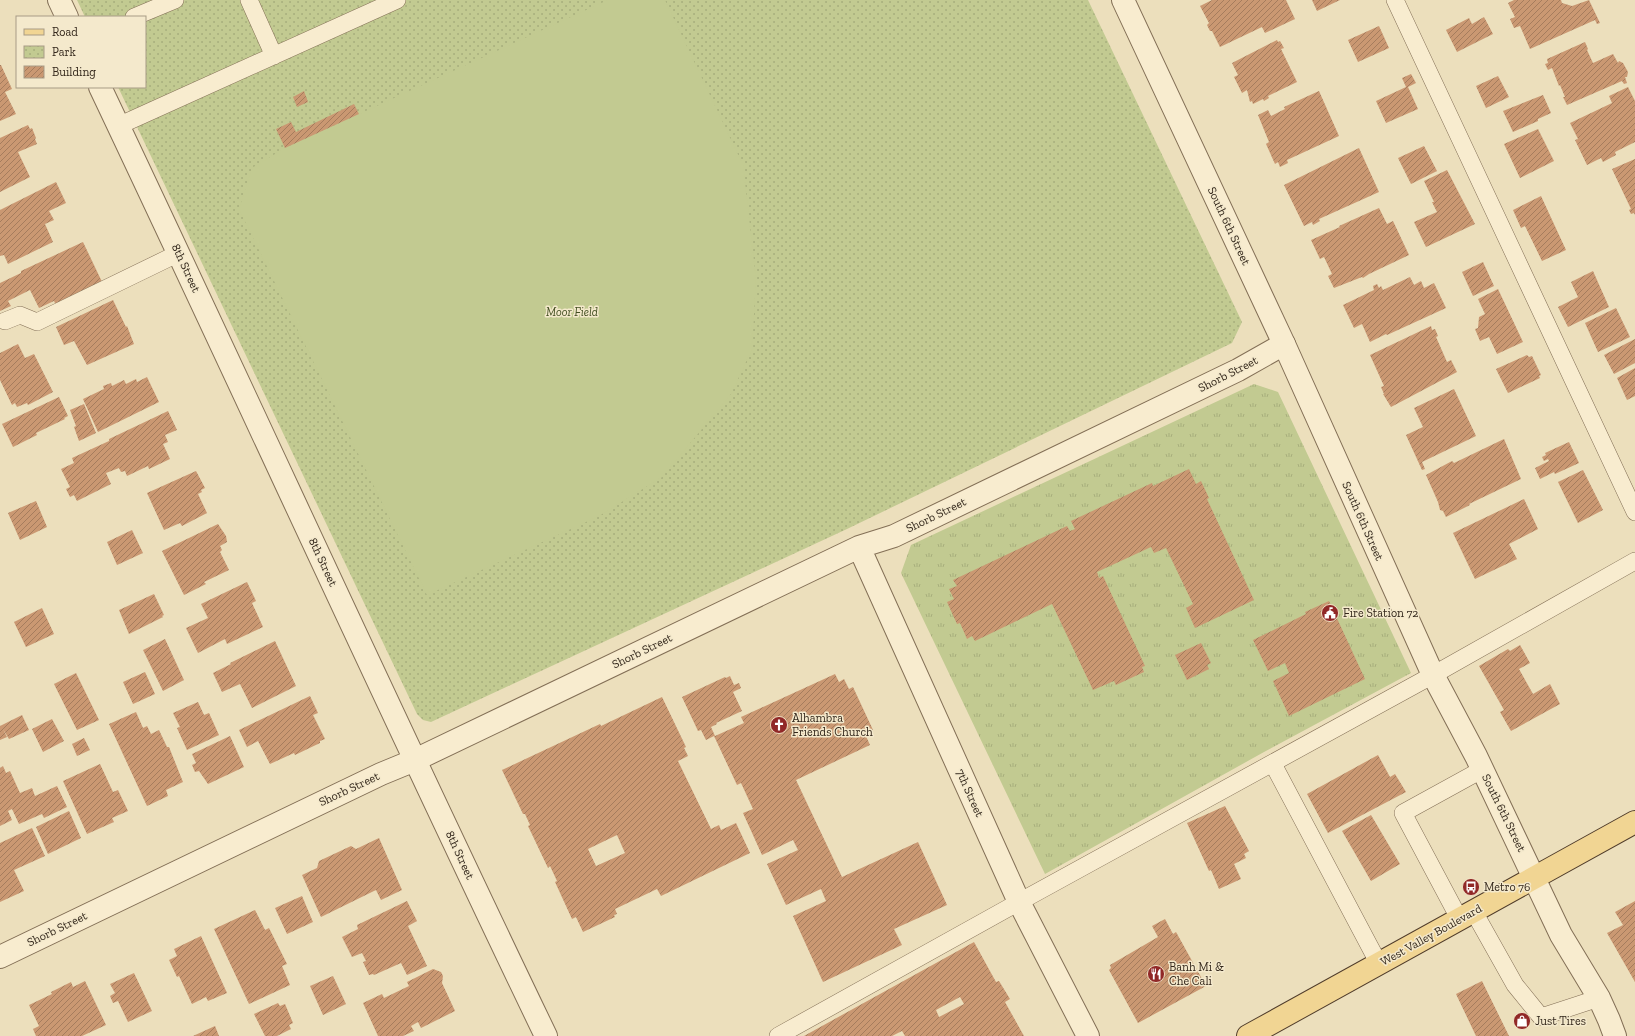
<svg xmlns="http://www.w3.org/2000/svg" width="1635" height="1036" font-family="'Zilla Slab',serif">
<defs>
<pattern id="grass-tufts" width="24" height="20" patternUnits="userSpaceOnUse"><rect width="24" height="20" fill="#c2ca91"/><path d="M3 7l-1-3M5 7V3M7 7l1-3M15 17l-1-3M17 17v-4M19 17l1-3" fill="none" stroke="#a7ae7c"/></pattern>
<pattern id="park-dots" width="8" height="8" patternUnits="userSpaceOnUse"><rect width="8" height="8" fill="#c2ca91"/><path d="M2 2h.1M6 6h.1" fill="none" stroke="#a7ae7c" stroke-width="1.8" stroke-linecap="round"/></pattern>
<pattern id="building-hatch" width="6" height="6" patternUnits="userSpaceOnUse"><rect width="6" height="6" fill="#ca9872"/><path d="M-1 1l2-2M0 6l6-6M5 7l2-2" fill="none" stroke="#a57c5d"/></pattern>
</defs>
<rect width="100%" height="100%" fill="#ecdfbc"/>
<!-- grass -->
<path fill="url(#grass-tufts)" d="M1254 384 1278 392 1411 673 1264 752 1045 874 901 573 911 545Z"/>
<!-- park -->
<path fill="url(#park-dots)" d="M77 0H1088L1242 322 1232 343 847 529 431 722 423 720 417 714 118 87H145V17H85Z"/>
<!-- garden -->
<path fill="#c2ca91" d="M608 0H665L743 165 756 279 752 349 731 394 662 477 599 516 427 595 239 209 252 168 285 148Z"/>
<!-- building -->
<path fill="url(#building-hatch)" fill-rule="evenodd" d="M1212 0H1286L1295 19 1265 33 1262 27 1220 47 1212 31H1210L1207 25 1209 23 1200 6Z
M1312 0H1340L1317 11Z
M1514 0H1561L1562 3 1572 6 1589 0 1600 23 1597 24 1595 20 1530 49 1520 26 1514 28 1510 19 1515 17 1508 3Z
M1484 17 1493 34 1457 52 1446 30 1469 18 1472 24Z
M1379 26 1389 48 1358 62 1348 40Z
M1277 40 1278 42 1280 41 1284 48 1281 49 1297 82 1268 96 1269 98 1264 101 1263 99 1253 104 1252 101 1250 102 1247 90 1242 93 1234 77 1238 75 1232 63Z
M1585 42 1588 49 1587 50 1593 63 1613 54 1618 63 1619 61 1623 63 1628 72 1627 77H1625L1627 83 1624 84 1622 81 1567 105 1563 97H1565L1560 85 1559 86 1552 68 1548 70 1545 64 1548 63 1547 59Z
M0 65H1L12 89 5 92 16 114 0 121Z
M1411 74 1416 83 1408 87 1418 109 1386 123 1376 101 1406 87 1402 78Z
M1498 76 1509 97 1486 108 1476 86Z
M1628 87 1635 101V142L1615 152 1616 155 1603 162 1601 158 1587 165 1575 140 1578 139 1570 123 1612 103 1609 96Z
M304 91 308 102 297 107 293 97Z
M1319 91 1339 136 1287 160 1288 163 1280 167 1278 162 1275 164 1266 144 1269 142 1258 115 1268 110 1271 116 1285 109 1284 107Z
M1543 95 1551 113 1538 119V121L1513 132 1503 111Z
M354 104 359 114 285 148 276 129 291 122 296 132Z
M28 125 30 129 32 128 36 138 35 139 37 144 18 152 30 177 0 192V138Z
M1538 129 1554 161 1520 178 1504 144Z
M1424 146 1437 171 1411 184 1398 158Z
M1359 148 1379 192 1319 219 1320 221 1313 225 1312 222 1304 226 1284 185Z
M1635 159V215L1634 213 1631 214 1629 210 1631 209 1612 169Z
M1447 170 1475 224 1426 247 1414 222 1437 212 1432 202H1434L1424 181Z
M56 182 66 203 49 211 54 220 45 224 53 242 8 264 4 255 0 256V210Z
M1541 196 1566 250 1542 261 1525 226 1521 228 1513 210Z
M1379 208 1387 224 1393 221 1409 255 1369 274 1363 278 1362 277 1334 288 1328 276 1332 274 1324 257 1320 259 1311 240 1340 227 1339 226Z
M83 242 104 286 58 309 54 301 39 308 30 290 8 301 11 306 0 311V283L21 273V271Z
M1483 262 1494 286 1473 296 1462 272Z
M1593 271 1609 307 1568 327 1558 307 1578 297 1571 282Z
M1410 277 1414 285 1421 281 1424 288 1434 283 1446 308 1387 335 1386 334 1370 342 1362 324 1354 328 1343 305 1374 290 1373 286 1377 284 1379 288 1381 286 1383 290Z
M1498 289 1523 342 1497 354 1489 337 1480 341 1475 329 1478 328 1479 317 1485 314 1478 299Z
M113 300 126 327 127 326 134 344 87 365 74 341 64 345 56 327Z
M1616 308 1630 337 1598 352 1585 323Z
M1431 326 1432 330 1435 329 1438 336 1436 337 1447 362 1451 360 1457 372 1391 407 1383 394H1384L1381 387 1384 386 1370 355Z
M1635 339V363L1614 374 1604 355Z
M18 344 25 358 34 354 53 392 28 405 27 403 17 407 15 403 12 405 0 380V353Z
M1527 355 1529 357 1532 356 1541 375 1539 376 1540 378 1508 393 1496 369Z
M1635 368V396L1627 400 1617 378Z
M147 377 159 402 98 432 83 399 104 389 103 386 111 383 112 386 124 380 126 384 136 379 137 382Z
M1454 389 1476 436 1422 462 1425 469 1422 470 1406 435 1423 427 1414 408Z
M59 397 68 416 64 418 65 419 36 433 37 435 13 447 2 424Z
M84 404 96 433 79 441 74 427 76 426 70 410Z
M168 411 177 430 165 435 168 442 163 444 170 459 149 469 148 466 127 476 125 471 121 472 119 468 106 473 111 484 77 501 74 495 70 497 66 489 70 487 61 469 74 463 72 458 109 441V439Z
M1504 439 1521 479 1469 504 1470 505 1446 517 1443 511 1440 510 1438 502 1426 475 1452 461 1454 463Z
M1569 442 1579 463 1555 474 1554 472 1540 479 1535 468 1549 461 1548 459 1544 461 1542 457 1546 455 1545 453Z
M1189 469 1196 484 1201 481 1209 498 1207 499 1254 600 1195 628 1186 608 1193 604 1166 548 1154 553 1151 547 1097 572 1099 578 1103 576 1145 666 1142 667 1144 672 1116 685 1114 681 1093 690 1052 604 975 641 972 636 967 639 960 623 957 624 947 602 954 599 949 589 957 586 953 580 1067 526 1070 531 1075 529 1071 521 1152 483 1153 486Z
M1583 470 1603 510 1578 523 1558 482Z
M196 471 205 488 201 490 202 492 198 494 207 513 182 526 180 523 164 530 147 493Z
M1524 499 1538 529 1509 544 1517 559 1475 579 1453 533Z
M36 501 47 527 20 540 8 513Z
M218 524 226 536 227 542 220 546 222 550 220 552 229 570 204 582 206 584 184 595 162 551Z
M132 530 143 553 117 565 107 542Z
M247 582 256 601 252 603 263 627 227 644 225 639 198 653 186 628 208 618 201 604Z
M154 594 164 615 162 616 163 617 129 634 119 610Z
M1329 601 1365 679 1289 716 1273 681 1289 673 1285 663 1268 671 1253 640 1306 614 1305 612Z
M42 608 54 634 26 647 14 622Z
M165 639 184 680 163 691 143 650Z
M275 641 296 686 252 708 240 684 222 692 213 673 231 664 230 663Z
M1201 643 1211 663 1207 665 1209 669 1187 680 1175 655Z
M1520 645 1530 663 1519 669 1533 694 1550 684 1560 704 1511 731 1500 712 1504 710 1479 666 1508 649 1510 651Z
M145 672 155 694 133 704 123 682Z
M76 673 99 720 77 730 54 684Z
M835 674 839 682 844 679 849 689 853 687 873 730 865 734 870 745 796 780 842 877 918 842 947 905 894 929 902 945 823 982 793 916 826 901 821 889 786 905 767 864 798 850 793 840 762 855 743 813 753 809 741 783 737 785 714 736 706 740 701 730 698 731 682 697 725 677 726 678 730 676 734 685 739 683 741 688 733 692 742 711 716 723 717 724 711 727 715 736 744 723 741 717Z
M310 696 318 713 313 715 325 739 320 741V743L295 755 294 753 270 764 258 741 247 747 239 730Z
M662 697 686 747 684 748 688 756 678 761 711 829 719 825 721 830 736 823 750 853 661 896 657 889 615 909 617 914 614 915 615 917 583 932 576 917 572 919 555 882 557 881 550 866 548 868 528 826 530 825 525 814H523L502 770 600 724 601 726ZM617 835 625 853 596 866 588 849Z
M198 702 204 715 209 713 219 735 187 750 177 728 180 727 173 713Z
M136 712 143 728 147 726 151 734 159 730 167 747H169L183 782 166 790 168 796 147 806 109 724Z
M22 715 29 730 9 739 3 729 7 737 0 740V726Z
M52 719 64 741 43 752 32 729Z
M230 736 244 767 208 784 199 771 195 772 192 765 196 763 192 754Z
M84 738 90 750 77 756 72 744Z
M1378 755 1390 777 1395 774 1406 792 1328 833 1307 794Z
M100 764 113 792 118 790 128 811 112 818 114 822 87 834 63 781Z
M3 766 6 773 10 771 20 793 32 788 35 796 57 786 67 807 44 818 42 814 19 824 12 809 8 811 12 820 0 826V768Z
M1225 806 1249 851 1244 854 1246 858 1234 864 1241 879 1219 889 1211 870 1209 871 1187 823Z
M69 811 81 838 48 854 36 827Z
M1371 815 1400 864 1371 881 1342 831Z
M32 828 45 856 14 870 24 891 0 902V843Z
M379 838 402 890 381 900 376 890 321 917 302 875 317 868 319 861 351 846 356 849Z
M302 896 313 922 287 934 275 908Z
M407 901 417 921 408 926 427 966 407 975 401 963 374 975 373 974 369 975 363 962 366 961 362 953 352 957 342 937 358 929 357 925Z
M1635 901V982L1607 933 1623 925 1615 912Z
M255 910 265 930 269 928 287 964 282 966 290 985 249 1004 214 929Z
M1165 919 1173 934 1176 932 1206 986 1138 1023 1109 970 1111 968 1110 965 1158 937 1152 926Z
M201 936 227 993 208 1001 206 997 192 1004 179 976 177 977 169 960 177 956 174 949Z
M974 942 996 982 999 981 1010 999 1005 1002 1024 1036H905L902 1031 892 1036H804ZM960 997 964 1004 939 1017 936 1010Z
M433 969 441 972 443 976 442 983 455 1011 421 1028 418 1022 411 1026 414 1031 403 1036H378L363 1003 382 994 384 998 409 986 407 982Z
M134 973 152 1011 128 1022 118 1001 113 1003 110 996 115 993 110 984Z
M333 976 346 1004 323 1015 310 986Z
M85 981 106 1025 82 1036H36L33 1029 39 1026 29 1005 52 994 51 992 71 982 73 987Z
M1482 981 1509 1036H1476L1456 994Z
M278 1003 280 1006 285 1004 293 1023 289 1025 291 1029 277 1036H265L254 1014Z
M215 1026 219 1036H193Z"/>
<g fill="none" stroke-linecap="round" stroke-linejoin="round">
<!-- service casing -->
<g stroke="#836f56" stroke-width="18">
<path id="service" d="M249 0 274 56
M1395 0 1635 512
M134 17 175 0
M118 126 397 0
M5 321 20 315 37 322 179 253
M1273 764 1379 964
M1474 912 1515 985 1541 1017 1599 998
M1460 920 1403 813 1483 769
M778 1036 1019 902 1433 675 1635 561"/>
</g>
<!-- minor casing -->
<g stroke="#836f56" stroke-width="24">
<path id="minor" d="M59 0 67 17
M100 87C250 403 394 721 546 1036
M859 547 1019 902 1088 1036
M0 957 381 774 415 760 859 547 894 536 1238 370 1284 344"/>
</g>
<!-- tertiary casing -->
<g stroke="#836f56" stroke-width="24">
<path id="tertiary" d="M1123 0 1284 344 1433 675 1476 756 1561 935 1599 998 1609 1020 1615 1036"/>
</g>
<!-- primary casing -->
<g stroke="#513d2b" stroke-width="24">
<path id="primary" d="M1248 1036 1635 822"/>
</g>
<!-- service -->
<use href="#service" stroke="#f8eccf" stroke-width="17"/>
<!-- minor -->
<use href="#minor" stroke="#f8eccf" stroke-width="22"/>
<!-- tertiary -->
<use href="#tertiary" stroke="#f8eccf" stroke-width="22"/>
<!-- primary -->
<use href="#primary" stroke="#f1d593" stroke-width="22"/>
</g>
<!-- icons -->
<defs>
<g id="civic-disc" transform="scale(0.9)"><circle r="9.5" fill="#912827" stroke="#f4e9cc"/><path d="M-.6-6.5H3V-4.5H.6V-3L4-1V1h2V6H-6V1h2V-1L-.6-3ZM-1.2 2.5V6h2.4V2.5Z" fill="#fff"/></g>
<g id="church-disc" transform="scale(0.9)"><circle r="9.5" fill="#912827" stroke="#f4e9cc"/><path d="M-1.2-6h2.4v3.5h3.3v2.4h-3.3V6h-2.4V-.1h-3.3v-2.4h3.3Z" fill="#fff"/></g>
<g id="bus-disc" transform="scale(0.9)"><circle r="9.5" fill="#912827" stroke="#f4e9cc"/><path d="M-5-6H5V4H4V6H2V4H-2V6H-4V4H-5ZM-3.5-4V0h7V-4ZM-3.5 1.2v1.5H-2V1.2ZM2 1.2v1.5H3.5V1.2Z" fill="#fff"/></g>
<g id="restaurant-disc" transform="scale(0.9)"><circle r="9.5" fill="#912827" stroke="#f4e9cc"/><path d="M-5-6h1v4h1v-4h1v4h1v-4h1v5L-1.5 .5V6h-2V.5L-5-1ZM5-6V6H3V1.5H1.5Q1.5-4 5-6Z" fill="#fff"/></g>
<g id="shop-disc" transform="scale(0.9)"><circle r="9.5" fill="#912827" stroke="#f4e9cc"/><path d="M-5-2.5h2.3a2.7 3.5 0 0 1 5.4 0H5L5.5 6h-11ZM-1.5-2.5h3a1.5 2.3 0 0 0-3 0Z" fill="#fff"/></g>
</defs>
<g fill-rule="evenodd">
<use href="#civic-disc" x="1330" y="613"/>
<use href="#church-disc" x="779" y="725"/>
<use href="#bus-disc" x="1471" y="887"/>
<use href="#restaurant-disc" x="1156" y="974"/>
<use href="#shop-disc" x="1522" y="1021"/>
</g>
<g text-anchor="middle" stroke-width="3" stroke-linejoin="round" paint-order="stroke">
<!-- street labels -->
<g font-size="12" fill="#33271b" stroke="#f4e9cc">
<text transform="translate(1229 226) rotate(65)" y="4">South 6th Street</text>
<text transform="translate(186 268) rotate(65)" y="4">8th Street</text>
<text transform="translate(1228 374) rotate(-27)" y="4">Shorb Street</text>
<text transform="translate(936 515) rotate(-26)" y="4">Shorb Street</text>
<text transform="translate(1363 521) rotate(66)" y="4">South 6th Street</text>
<text transform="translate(323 562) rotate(65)" y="4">8th Street</text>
<text transform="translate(642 651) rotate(-26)" y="4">Shorb Street</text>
<text transform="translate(349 789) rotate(-25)" y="4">Shorb Street</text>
<text transform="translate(970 793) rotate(66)" y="4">7th Street</text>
<text transform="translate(1504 813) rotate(64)" y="4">South 6th Street</text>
<text transform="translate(460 855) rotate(65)" y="4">8th Street</text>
<text transform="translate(57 929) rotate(-26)" y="4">Shorb Street</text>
<text transform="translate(1431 935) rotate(-29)" y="4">West Valley Boulevard</text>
</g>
<!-- park labels -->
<g font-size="12" font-style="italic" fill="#434f22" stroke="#f4e9cc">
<text x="572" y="316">Moor Field</text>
</g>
<!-- poi labels -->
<g font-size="12" fill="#33271b" stroke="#f4e9cc" text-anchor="start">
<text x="1343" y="617">Fire Station 72</text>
<text x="792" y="722">Alhambra<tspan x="792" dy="14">Friends Church</tspan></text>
<text x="1484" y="891">Metro 76</text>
<text x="1169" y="971">Banh Mi &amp;<tspan x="1169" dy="14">Che Cali</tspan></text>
<text x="1535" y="1025">Just Tires</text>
</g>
</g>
<!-- legend -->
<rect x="16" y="16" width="130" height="72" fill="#f4e9cc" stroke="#a79b85"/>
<rect x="24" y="29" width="20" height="6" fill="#f1d593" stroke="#a79b85"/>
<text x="52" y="36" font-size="12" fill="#33271b">Road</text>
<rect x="24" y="46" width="20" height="12" fill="url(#park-dots)" stroke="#a79b85"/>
<text x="52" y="56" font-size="12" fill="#33271b">Park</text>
<rect x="24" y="66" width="20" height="12" fill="url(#building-hatch)" stroke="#a79b85"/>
<text x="52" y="76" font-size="12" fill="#33271b">Building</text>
</svg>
